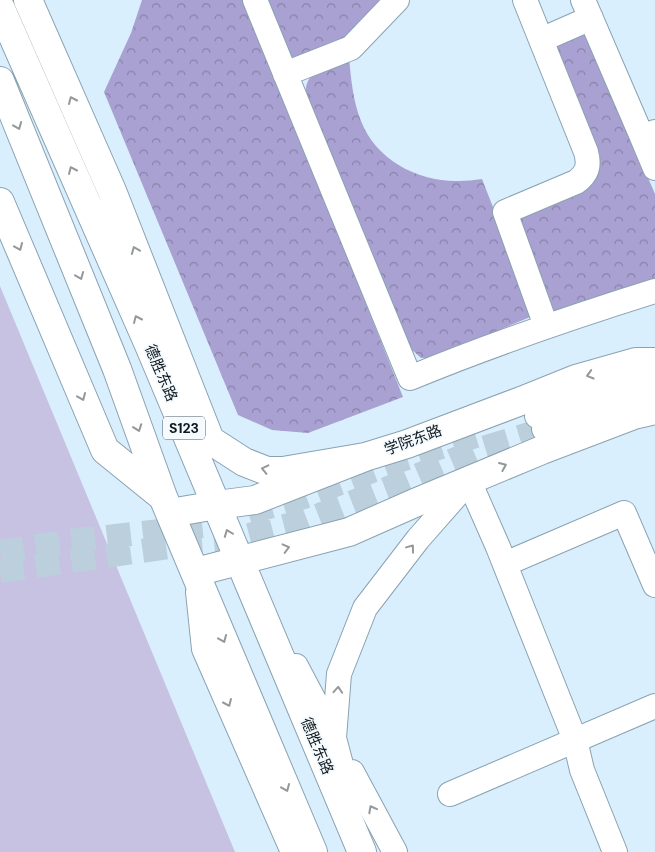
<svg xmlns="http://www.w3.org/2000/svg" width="655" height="852" font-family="'DM Sans','Noto Sans SC',sans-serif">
<defs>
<pattern id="forest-crowns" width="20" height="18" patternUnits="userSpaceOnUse" patternTransform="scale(1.25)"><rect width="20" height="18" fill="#a9a1d2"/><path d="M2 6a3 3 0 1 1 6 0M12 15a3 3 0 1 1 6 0" fill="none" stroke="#8882aa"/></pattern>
</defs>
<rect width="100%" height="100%" fill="#daeffd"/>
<!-- grass -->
<path fill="#c7c2e2" d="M0 286 235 852H0Z"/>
<!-- forest -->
<path fill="url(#forest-crowns)" d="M142 0H245L403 397 308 433 272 430 238 415 104 92 131 33Z
M266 0H380L349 39 301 58H294L289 54Z
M582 34 588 38 655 194V279L554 311 519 216 588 187 555 51 559 44Z
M349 57C351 79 353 101 361 121 376 160 418 182 459 181 466 181 474 180 482 179L535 315 456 348 436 358H421L411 349 306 96C303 69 330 65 349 57Z"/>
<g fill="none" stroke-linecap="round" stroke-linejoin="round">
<!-- minor-tunnel -->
<path stroke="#bccfdc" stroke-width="24" stroke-dasharray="24 12" stroke-linecap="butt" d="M0 552 70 541 203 526 304 497 401 460 476 436
M0 571 169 547 218 543 304 521 386 489 477 450 542 430"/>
<!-- minor casing -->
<g stroke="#89a2b2" stroke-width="26">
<path id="minor" d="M255 0 410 378C490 345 572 317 655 291
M525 0 541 40
M583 0 642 137 655 132
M285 74 351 48 397 0
M642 137 655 168
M546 326 505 212 576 182C587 174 590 166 586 152L541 40 591 18
M537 416 628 382 655 376
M544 429 649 396H655
M505 564 624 513 655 585
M198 592 204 649 293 852
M296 666 334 738
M352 772 395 852
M450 794 655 706
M351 802 334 738 339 674 365 608 418 539 469 481 498 547 575 740 582 770 615 852"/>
</g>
<!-- major casing -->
<g stroke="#89a2b2" stroke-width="30">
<path id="major" d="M28 0 112 191 210 440 244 462 267 471H283L365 457
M0 7 149 345 362 852
M0 81 117 369 163 497 313 852
M0 202 105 450 163 497
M170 513 217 505 255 500 365 457 407 444 521 401 576 379 636 362H655
M196 572 349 532 417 502 542 450 634 415 655 410"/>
</g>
<!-- minor -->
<use href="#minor" stroke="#fff" stroke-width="24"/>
<!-- major -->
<use href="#major" stroke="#fff" stroke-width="28"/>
</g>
<!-- one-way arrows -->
<defs><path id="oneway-chevron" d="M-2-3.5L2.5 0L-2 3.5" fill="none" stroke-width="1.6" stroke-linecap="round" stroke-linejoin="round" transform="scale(1.25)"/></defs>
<g stroke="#93989a">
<use href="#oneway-chevron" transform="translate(72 100) rotate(-114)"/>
<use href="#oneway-chevron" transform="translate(18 126) rotate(68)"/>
<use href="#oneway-chevron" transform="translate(72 170) rotate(-114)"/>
<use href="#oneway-chevron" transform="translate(19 247) rotate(67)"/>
<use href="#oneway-chevron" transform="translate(135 250) rotate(-112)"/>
<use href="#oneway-chevron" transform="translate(80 276) rotate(68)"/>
<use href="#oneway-chevron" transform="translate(137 319) rotate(-114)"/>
<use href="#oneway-chevron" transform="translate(590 375) rotate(164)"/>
<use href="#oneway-chevron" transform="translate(82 397) rotate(67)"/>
<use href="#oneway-chevron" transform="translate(138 428) rotate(70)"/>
<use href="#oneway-chevron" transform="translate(503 466) rotate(-23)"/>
<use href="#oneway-chevron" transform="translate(265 469) rotate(-167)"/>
<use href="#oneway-chevron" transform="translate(228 533) rotate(-111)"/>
<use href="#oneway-chevron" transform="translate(286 548) rotate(-14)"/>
<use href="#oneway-chevron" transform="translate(411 548) rotate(-53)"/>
<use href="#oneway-chevron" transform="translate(223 639) rotate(67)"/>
<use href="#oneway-chevron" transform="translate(338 690) rotate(-86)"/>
<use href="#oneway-chevron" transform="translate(228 703) rotate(66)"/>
<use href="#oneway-chevron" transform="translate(286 788) rotate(67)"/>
<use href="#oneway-chevron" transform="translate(372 809) rotate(-118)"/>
</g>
<g text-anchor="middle" stroke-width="4" stroke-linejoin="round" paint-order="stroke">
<!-- shield labels -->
<rect fill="#f4fafd" stroke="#545c62" stroke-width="1" x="163" y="416.5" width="42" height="23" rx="4"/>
<g font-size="14" font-weight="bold" fill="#0f191f">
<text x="184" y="433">S123</text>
</g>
<!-- street labels -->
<g font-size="15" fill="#0f191f" stroke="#f4fafd">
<text transform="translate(161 373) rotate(67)" y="5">德胜东路</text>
<text transform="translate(413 440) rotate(-20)" y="5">学院东路</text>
<text transform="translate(317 746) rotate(67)" y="5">德胜东路</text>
</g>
</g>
</svg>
